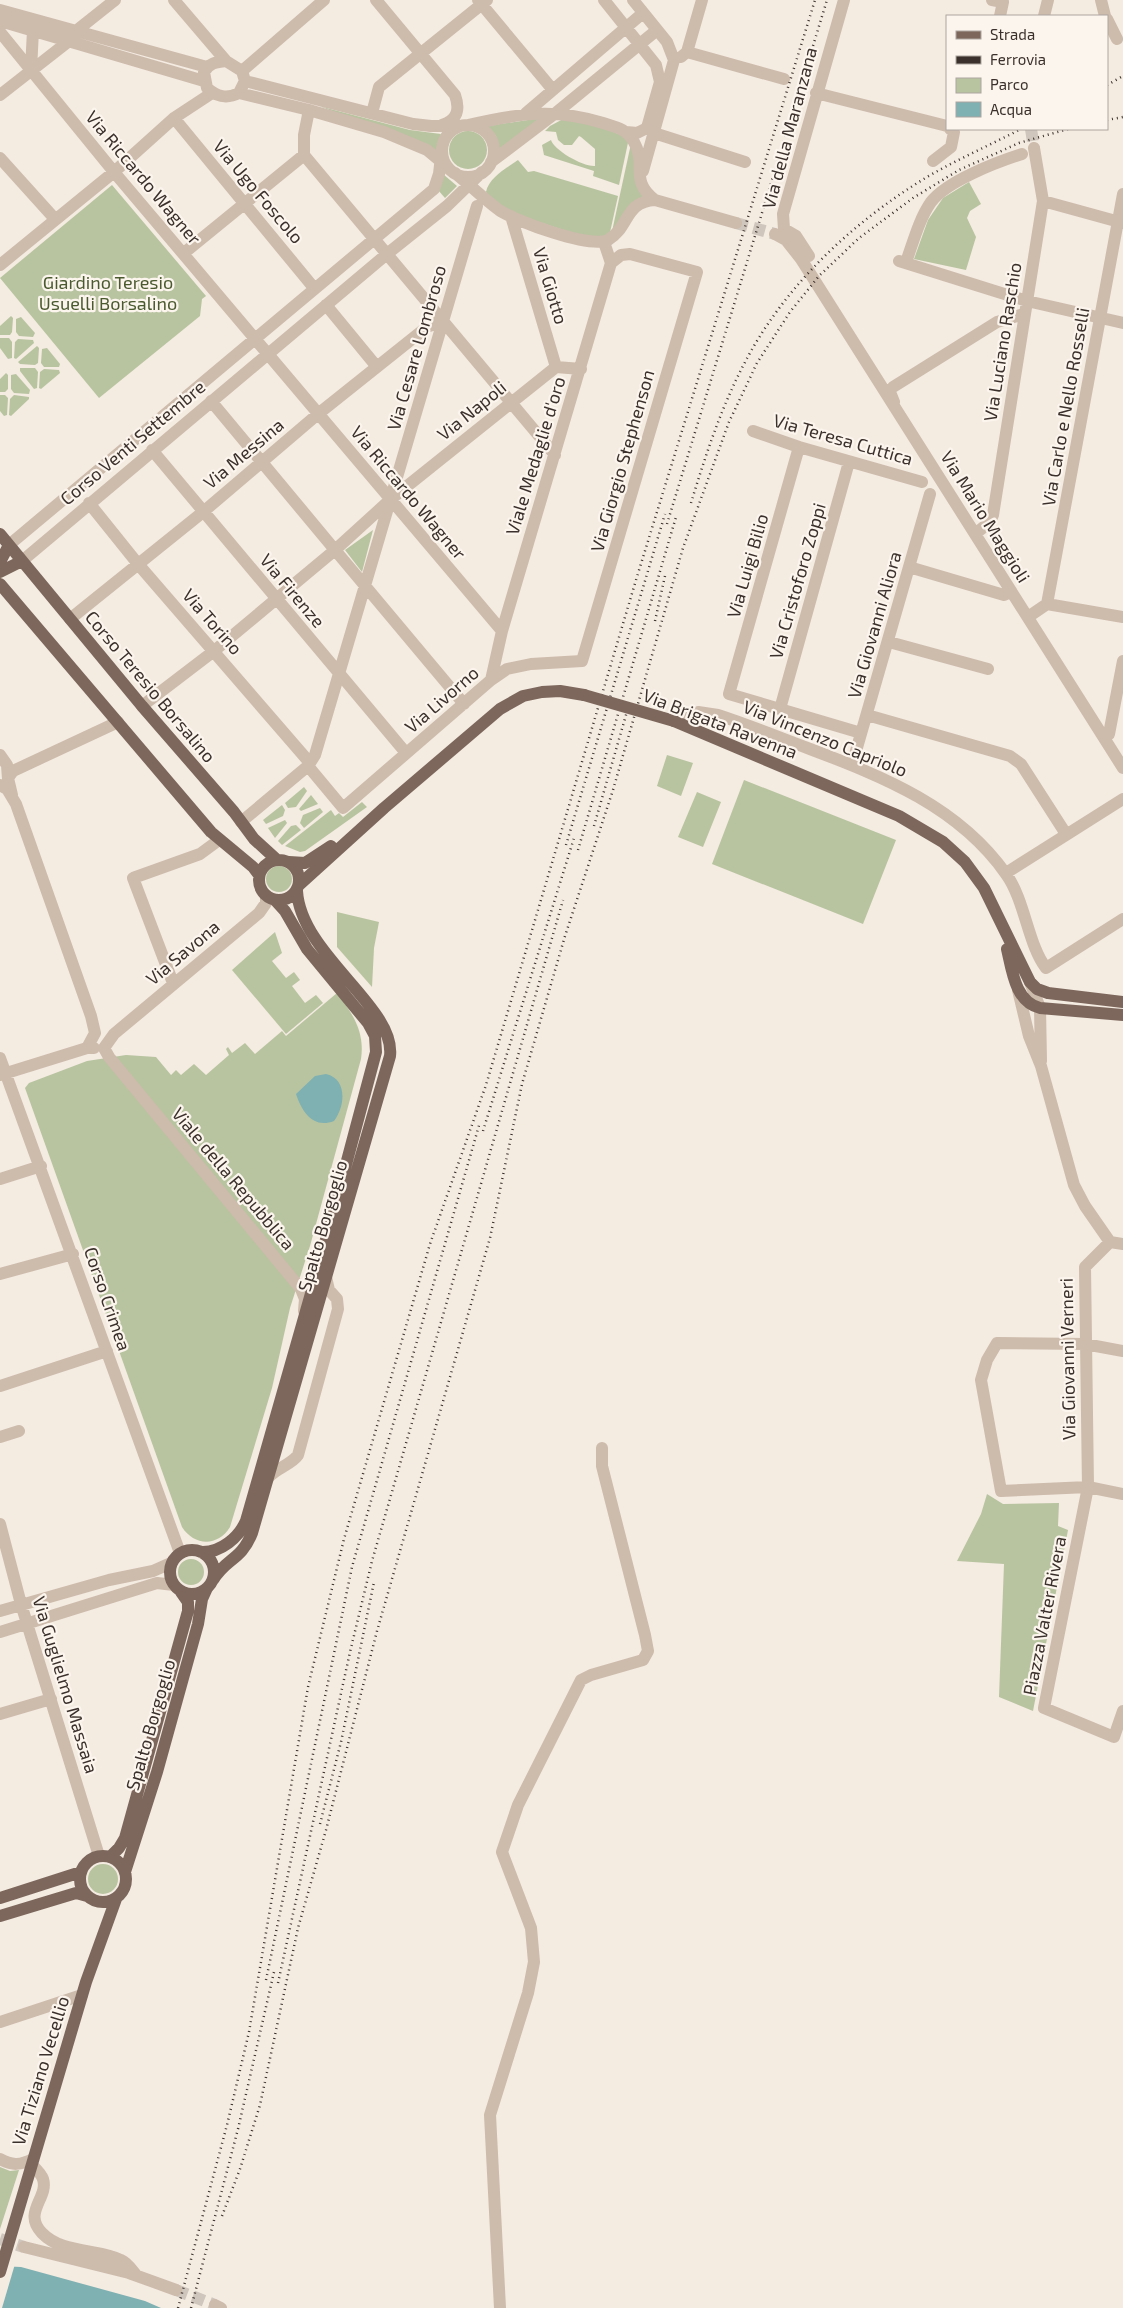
<svg xmlns="http://www.w3.org/2000/svg" width="1123" height="2308" font-family="'Exo 2',sans-serif">
<rect width="100%" height="100%" fill="#f4ebe1"/>
<!-- green -->
<path fill="#b8c4a0" d="M319 106 410 130 441 134 436 151Z
M541 118 499 149 496 136 487 126Z
M565 118 587 122 629 138 619 185 593 176 594 171 544 155 542 145 551 140C554 150 583 167 595 166V149L581 137 579 136 572 145H564L558 140 556 132 545 131 550 126Z
M449 150a19 19 0 1 1 38 0a19 19 0 1 1-38 0Z
M632 139 647 200 611 236Z
M518 160 528 172 534 171 618 196 609 237 598 241 501 210 486 192C489 177 507 168 518 160Z
M443 174 457 186 445 198 438 190Z
M969 182 981 204 970 211 967 218 976 237 966 270 914 259 928 220 943 198Z
M112 185 206 296 202 299 200 316 99 398 0 278Z
M11 316 13 318 12 332 10 335H0V326Z
M21 317 35 333 33 337 19 336 16 332V319Z
M0 338H9L12 342V358L8 359 0 348Z
M18 339 33 340 34 343 16 359 14 358 15 342Z
M37 346 39 348 38 363 35 365 20 364 18 362Z
M47 348 60 364 59 367H44L41 363 42 349Z
M20 368H35L38 372 37 388 34 389 20 371Z
M44 369 59 370 60 373 41 389 39 388 40 372Z
M6 373 8 375V389L5 392H0V379Z
M16 374 30 390 29 394 14 393 11 389V375Z
M0 395H5L8 398 7 415 4 416 0 411Z
M14 395 29 397V399L11 416 9 415 10 399Z
M373 530 362 572 345 550Z
M667 755 693 763 681 796 657 786Z
M744 780 896 840 863 924 712 864Z
M304 787 307 791 296 807 288 808 285 803Z
M697 792 721 802 703 847 678 837Z
M311 795 318 804 301 811 299 809Z
M362 802 367 807 305 851 300 852 285 846 331 810 335 816 339 813 343 817Z
M282 805 285 810 283 816 266 824 263 820Z
M320 808 323 812 304 828 300 823 303 815Z
M285 820 287 823 275 838 268 828Z
M296 825 301 830 282 845 278 841 291 826Z
M266 879a13 13 0 1 1 26 0a13 13 0 1 1-26 0Z
M337 912 379 922 374 948 372 987 337 947Z
M275 932 282 953 272 961 286 978 294 972 300 980 292 986 305 1003 316 995 323 1003 286 1034 232 970Z
M337 993C353 1014 365 1032 361 1059L310 1246 290 1308 272 1388 230 1527C218 1547 194 1546 182 1527L25 1088 29 1083 87 1061 126 1055 156 1057 171 1075 176 1070 181 1075 194 1064 206 1075 229 1055 226 1049 228 1047 232 1053 245 1043 255 1054 282 1031 286 1036Z
M987 1494 1003 1504 1059 1503 1058 1526 1068 1530 1033 1711 999 1697 1004 1564 957 1561 981 1514Z
M178 1572a13 13 0 1 1 26 0a13 13 0 1 1-26 0Z
M88 1879a15 15 0 1 1 30 0a15 15 0 1 1-30 0Z
M0 2167 10 2171 19 2170 0 2229Z"/>
<!-- water -->
<path fill="#7fb0b2" d="M326 1074C348 1079 345 1107 334 1121 313 1129 302 1112 296 1094L315 1076Z
M0 2266 21 2267 145 2301 161 2308H0Z"/>
<!-- pier -->
<path fill="#f4ebe1" d="M0 2263 15 2264 2 2308H0Z"/>
<g fill="none" stroke-linecap="round" stroke-linejoin="round">
<!-- minor-tunnel -->
<path stroke="#cfc6bd" stroke-width="12" stroke-dasharray="12 6" stroke-linecap="butt" d="M1031 129 1034 148
M736 223 775 234
M0 2239 24 2247
M176 2290 215 2305"/>
<!-- minor -->
<path stroke="#cdbbac" stroke-width="12" d="M174 0 226 61
M376 0 455 95C460 109 458 120 442 125
M478 0 553 90
M604 0 656 65 660 82 647 128 637 133 626 132
M633 0 667 42 674 60 643 171
M992 0 1003 2 1000 16
M1101 0 1105 16
M0 10 207 67
M1044 16 1048 0
M1107 19 1117 39
M0 21 204 81
M76 31 115 0
M0 32 114 172 502 631
M687 52 784 79
M681 57 687 52 702 0
M226 61 242 71 245 81 239 93C227 99 217 97 207 88L204 72C209 63 216 62 226 61Z
M31 70 33 30
M242 71 324 0
M245 81 413 124 431 126H461
M239 93 309 110 384 132 427 150 445 165
M816 93 947 126
M0 95 69 41
M309 110 304 135V155L555 455
M372 113 379 87 487 0
M526 113 643 13
M174 118 314 288
M468 125C517 114 553 107 603 123 616 127 627 129 634 142 647 164 629 181 655 200
M442 151a26 26 0 1 1 52 0a26 26 0 1 1-52 0Z
M647 128 654 133 745 162
M0 158 55 219
M933 161 951 147 954 132 950 129
M491 162 557 112 657 30
M455 173C470 185 484 199 499 210 515 221 591 249 608 240 630 227 624 202 655 200L736 223
M1043 201 1123 223
M511 216 556 367
M775 234 786 240 801 259 1123 768
M184 253 304 155
M809 256 796 236 784 229 783 214 844 0
M899 261 1027 301 1123 323
M906 262C913 243 919 219 931 202 947 181 997 162 1022 154
M0 265 114 172 174 118 212 93
M326 305 377 367
M894 402 890 392 893 387 997 322 1024 314
M753 431 799 447 922 482
M799 447 729 694 861 733
M152 450 406 753
M89 503 138 564 310 763
M975 534 990 522 993 515 1043 201 1034 148
M9 545 434 189 439 174 442 148
M22 561 387 254 447 206 482 172
M909 567 1004 595 1011 591
M1047 604 1123 617
M1028 617 1047 604 1123 194
M70 619 203 512 318 414 427 327 443 321
M889 642 988 669
M491 680 502 631 611 263 604 242
M464 704 335 550 391 499 556 367 581 369
M142 706 214 651 335 550 211 401
M780 709 849 462
M867 715 1010 756 1021 764 1066 834
M674 721 698 712 718 715C749 725 780 738 810 749 884 777 959 807 1006 874 1025 900 1028 945 1046 968L1123 919
M1104 737 1109 734 1123 661
M0 755 7 765 8 779
M852 765 930 494
M308 766 343 808 491 680 507 669 531 664 582 661 697 272 630 254 621 255 611 263
M0 785 7 789 16 804 91 1016 95 1033 87 1048
M12 795 8 778 13 771 118 722
M241 822 308 766 315 755 477 206
M1006 873 1123 799
M266 895V903L259 913 114 1034 104 1048 109 1057 301 1289 305 1299 304 1311
M1030 982 1040 1008 1041 1061
M173 983 133 878 200 854 219 840
M1018 990 1029 1036 1041 1066 1074 1185 1085 1206 1110 1242 1123 1244
M0 1058 180 1553
M0 1075 87 1048H94
M0 1179 41 1166
M1110 1242 1085 1267 1088 1487 1044 1708 1114 1737 1123 1711
M0 1274 73 1254
M1123 1351 1085 1344 997 1343 987 1360 981 1380 1001 1491 1088 1487 1123 1494
M0 1386 107 1351
M0 1437 19 1431
M268 1478C276 1468 291 1465 298 1455L338 1309 337 1299 329 1290 326 1277
M0 1524 21 1604 99 1856
M0 1611 109 1580 153 1571 171 1563
M0 1632 157 1583 174 1585
M0 1714 51 1699
M0 2022 82 1995
M0 2159C12 2166 21 2165 33 2159
M31 2164C35 2168 41 2173 43 2179 49 2198 22 2212 42 2233 62 2254 97 2248 121 2260 128 2263 132 2270 137 2276
M24 2247 129 2273 176 2290
M215 2305 221 2308
M500 2308 490 2115 528 1993 534 1962 531 1928 502 1852 518 1805 581 1680 591 1675 643 1660 648 1651 645 1635 602 1466V1448"/>
<!-- major -->
<path stroke="#7d675c" stroke-width="12" d="M0 534 142 706 234 812 254 839 277 860
M0 562 9 545
M0 572 22 561
M0 584 211 832 253 867 259 875
M674 721 899 816 943 842 965 862 984 888 1030 982 1037 989 1048 993 1123 1002
M259 880a20 20 0 1 1 40 0a20 20 0 1 1-40 0Z
M289 862 305 863 331 846
M299 885 384 808 500 709 523 696 542 692 560 691 584 695
M1007 949C1012 970 1015 1002 1040 1008L1123 1015
M170 1572a22 22 0 1 1 44 0a22 22 0 1 1-44 0Z
M201 1552C221 1553 239 1537 246 1521L320 1262 376 1052 375 1036 368 1023 307 949 285 911 275 900
M213 1580C226 1558 241 1561 252 1533L390 1056C396 1007 301 955 297 891
M80 1879a23 23 0 1 1 46 0a23 23 0 1 1-46 0Z
M110 1857 119 1848 125 1838 188 1611V1602L181 1592
M125 1872 157 1772 198 1624 202 1599 207 1588
M0 1898 81 1872
M0 1916 76 1893 87 1896
M0 2272 86 1982 116 1899"/>
<!-- rail -->
<path stroke="#3b302b" stroke-width="2.5" stroke-dasharray="1 4" stroke-linecap="butt" d="M1107 85 1123 76
M1107 120 1123 117
M691 503C705 457 720 411 742 368 782 288 851 223 927 177 958 159 990 145 1021 129
M667 524 827 0
M655 621 665 576
M594 826 628 708
M566 845 665 514
M578 850 676 517
M483 1131 574 838
M320 1824 341 1742 374 1582
M266 1980 352 1567 480 1122
M278 1983 350 1652 372 1561 563 900
M222 2216 240 2169 260 2105 298 1928 326 1830 377 1631 490 1238 522 1084 565 936 613 790 683 548 729 422 757 363 790 312 819 276 859 238 913 198 959 170 1019 143 1068 129
M178 2308 227 2125 249 2032 308 1687 344 1539 430 1244 486 1085 636 580 815 0
M191 2308 238 2129 274 1972"/>
<!-- major-bridge -->
<path stroke="#7d675c" stroke-width="12" d="M584 695 674 721"/>
</g>
<g text-anchor="middle" stroke-width="4.5" stroke-linejoin="round" paint-order="stroke">
<!-- street labels -->
<g font-size="18" fill="#3b302b" stroke="#fbf5ee">
<text transform="translate(790 128) rotate(-75)" y="6">Via della Maranzana</text>
<text transform="translate(143 178) rotate(50)" y="6">Via Riccardo Wagner</text>
<text transform="translate(258 192) rotate(50)" y="6">Via Ugo Foscolo</text>
<text transform="translate(550 286) rotate(73)" y="6">Via Giotto</text>
<text transform="translate(1003 342) rotate(-81)" y="6">Via Luciano Raschio</text>
<text transform="translate(417 348) rotate(-74)" y="6">Via Cesare Lombroso</text>
<text transform="translate(1066 407) rotate(-80)" y="6">Via Carlo e Nello Rosselli</text>
<text transform="translate(472 411) rotate(-39)" y="6">Via Napoli</text>
<text transform="translate(843 440) rotate(16)" y="6">Via Teresa Cuttica</text>
<text transform="translate(133 443) rotate(-40)" y="6">Corso Venti Settembre</text>
<text transform="translate(244 454) rotate(-40)" y="6">Via Messina</text>
<text transform="translate(536 456) rotate(-73)" y="6">Viale Medaglie d'oro</text>
<text transform="translate(623 461) rotate(-74)" y="6">Via Giorgio Stephenson</text>
<text transform="translate(408 493) rotate(50)" y="6">Via Riccardo Wagner</text>
<text transform="translate(985 517) rotate(58)" y="6">Via Mario Maggioli</text>
<text transform="translate(748 566) rotate(-74)" y="6">Via Luigi Bilio</text>
<text transform="translate(798 581) rotate(-74)" y="6">Via Cristoforo Zoppi</text>
<text transform="translate(292 591) rotate(50)" y="6">Via Firenze</text>
<text transform="translate(212 622) rotate(49)" y="6">Via Torino</text>
<text transform="translate(875 625) rotate(-74)" y="6">Via Giovanni Aliora</text>
<text transform="translate(150 687) rotate(50)" y="6">Corso Teresio Borsalino</text>
<text transform="translate(442 700) rotate(-41)" y="6">Via Livorno</text>
<text transform="translate(720 724) rotate(21)" y="6">Via Brigata Ravenna</text>
<text transform="translate(825 739) rotate(22)" y="6">Via Vincenzo Capriolo</text>
<text transform="translate(183 953) rotate(-40)" y="6">Via Savona</text>
<text transform="translate(233 1179) rotate(50)" y="6">Viale della Repubblica</text>
<text transform="translate(323 1226) rotate(-74)" y="6">Spalto Borgoglio</text>
<text transform="translate(107 1299) rotate(71)" y="6">Corso Crimea</text>
<text transform="translate(1068 1359) rotate(-91)" y="6">Via Giovanni Verneri</text>
<text transform="translate(1045 1616) rotate(-79)" y="6">Piazza Valter Rivera</text>
<text transform="translate(65 1685) rotate(73)" y="6">Via Guglielmo Massaia</text>
<text transform="translate(151 1725) rotate(-74)" y="6">Spalto Borgoglio</text>
<text transform="translate(41 2071) rotate(-73)" y="6">Via Tiziano Vecellio</text>
</g>
<!-- park labels -->
<g font-size="18" fill="#4a5a2e" stroke="#fbf5ee">
<text x="108" y="289">Giardino Teresio<tspan x="108" dy="21">Usuelli Borsalino</tspan></text>
</g>
</g>
<!-- legend -->
<rect x="946" y="15" width="162" height="115" fill="#fbf5ee" stroke="#aea6a0"/>
<rect x="956" y="31" width="25" height="8" fill="#7d675c" stroke="#aea6a0"/>
<text x="990" y="40" font-size="15" fill="#3b302b">Strada</text>
<rect x="956" y="56" width="25" height="8" fill="#3b302b" stroke="#aea6a0"/>
<text x="990" y="65" font-size="15" fill="#3b302b">Ferrovia</text>
<rect x="956" y="78" width="25" height="15" fill="#b8c4a0" stroke="#aea6a0"/>
<text x="990" y="90" font-size="15" fill="#3b302b">Parco</text>
<rect x="956" y="102" width="25" height="15" fill="#7fb0b2" stroke="#aea6a0"/>
<text x="990" y="115" font-size="15" fill="#3b302b">Acqua</text>
</svg>
